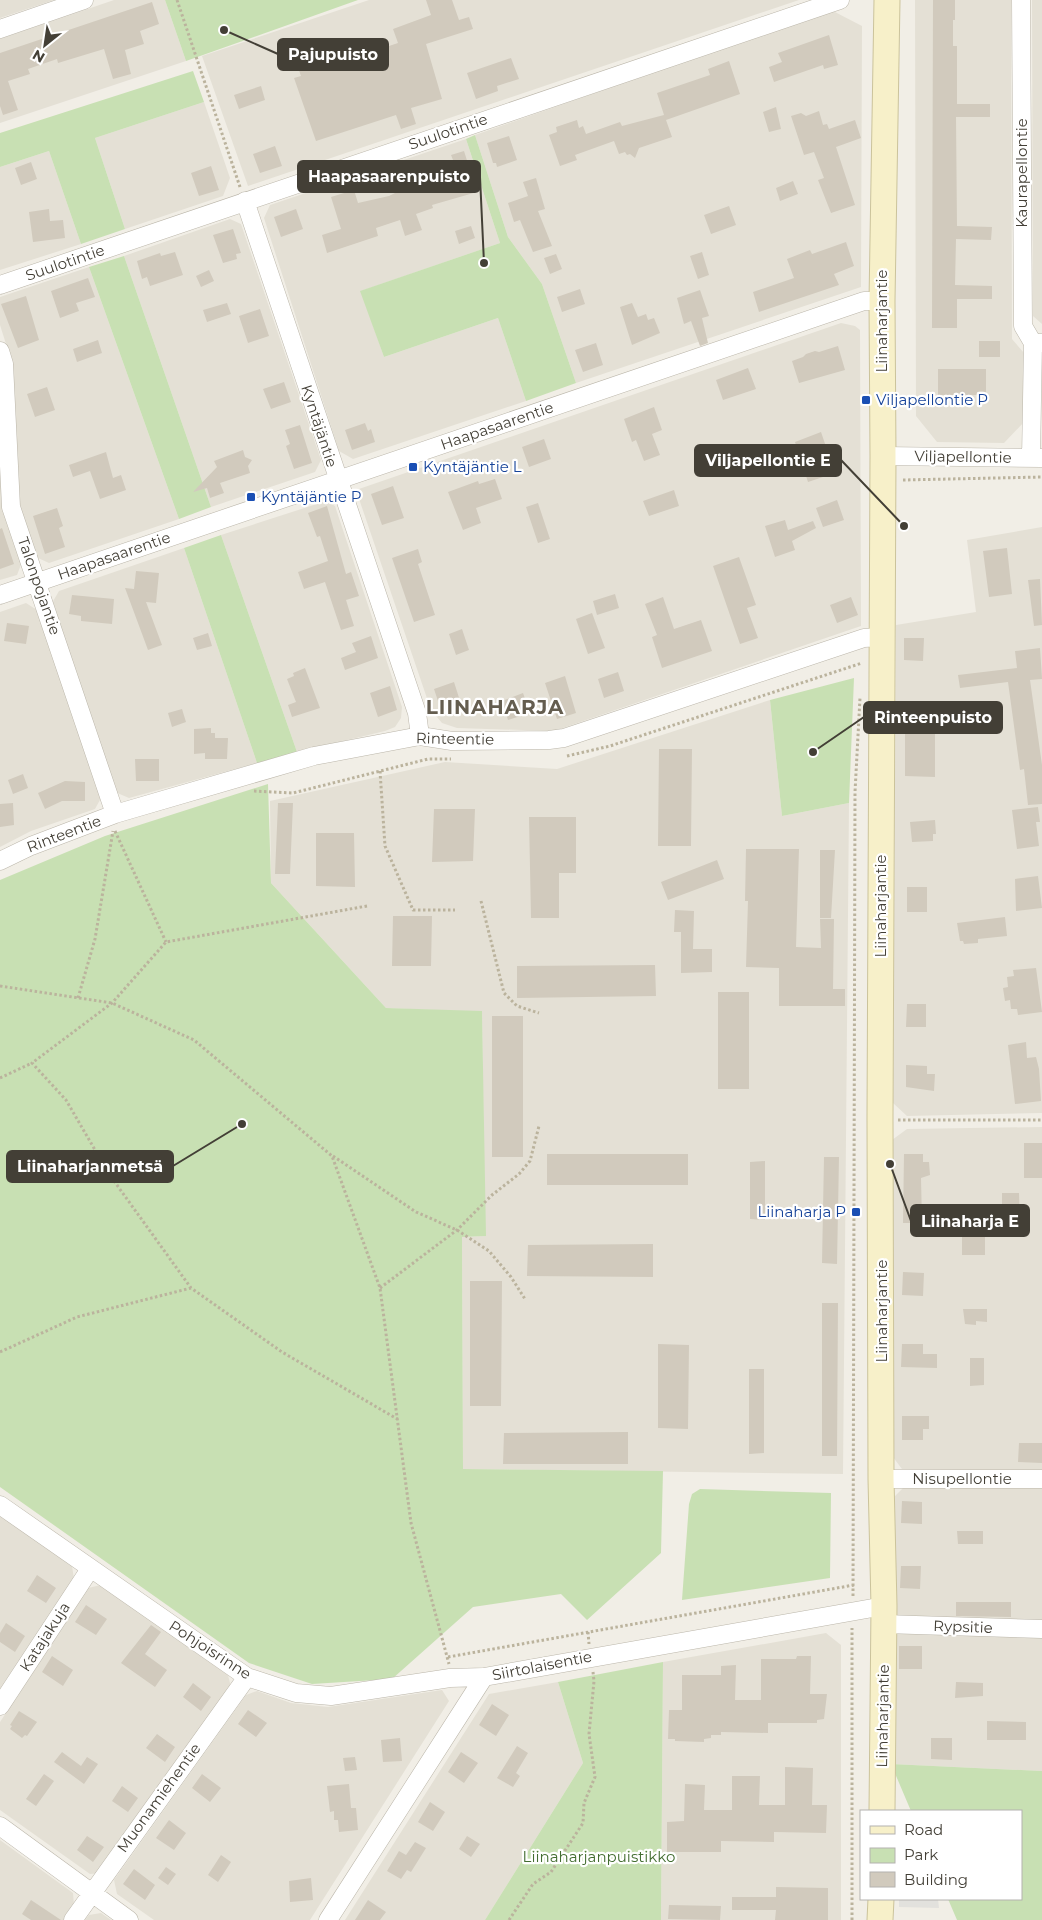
<svg xmlns="http://www.w3.org/2000/svg" width="1042" height="1920" font-family="Montserrat,sans-serif">
<rect width="100%" height="100%" fill="#f1eee6"/>
<!-- residential -->
<path fill="#e4e0d5" d="M0 0H54L0 18Z
M114 0H165L186 61 0 123V39Z
M369 0H799L248 186 202 56Z
M915 0H1011L1012 339 1024 353V422L1004 443 937 442 916 416Z
M1032 0H1042V324L1033 316Z
M831 10 862 26 861 287 576 383 542 284 508 237 475 135Z
M204 102 230 178 223 196 125 229 95 138Z
M466 139 500 243 361 291 384 357 498 318 526 401 353 459 339 451 264 218 270 205Z
M49 151 81 244 0 270V167Z
M230 219 241 224 321 460 315 472 211 507 124 256Z
M89 267 179 519 49 563 36 557 18 502 12 363 0 325V297Z
M841 323 855 326 860 330 861 626 554 731 457 728 442 723 431 710 356 490Z
M0 444 22 562 17 575 0 580Z
M326 501 335 506 402 707 401 718 395 727 385 731 297 752 221 535Z
M1042 527V1113L907 1116 893 1103 896 625 976 612 967 540Z
M184 548 257 763 129 798 115 792 52 603 59 591Z
M26 603 37 610 101 798 95 809 31 831 0 847V612Z
M770 700 782 816 849 803 843 1474 463 1469 462 1237 485 1236 482 1012 386 1008 271 883 270 801 445 762 557 769Z
M1042 1127V1471L902 1469 893 1457 892 1140 907 1129Z
M903 1488H1042V1622L901 1619 892 1611 891 1500Z
M0 1513 72 1566 74 1579 0 1693Z
M101 1585 228 1675 231 1687 101 1873 90 1874 0 1810V1722L88 1588Z
M826 1633 841 1645V1920H661L663 1662Z
M897 1634H1042V1771L891 1764 894 1638Z
M558 1682 583 1763 485 1920H345L489 1694Z
M442 1690 449 1701 310 1920H154L117 1894 114 1880 246 1695 257 1691 291 1703 328 1707Z
M0 1840 73 1893 74 1906 65 1920H0Z
M101 1913 111 1920H85L89 1915Z"/>
<!-- green -->
<path fill="#c8e0b3" d="M165 0H358L186 61Z
M193 71 204 102 95 138 125 229 81 244 49 151 0 167V133Z
M475 135 508 237 542 284 576 383 526 401 498 318 384 357 360 291 500 243 466 139Z
M124 256 211 507 179 519 89 267Z
M221 535 297 752 257 763 184 548Z
M854 678 849 803 782 816 770 700Z
M268 784 271 883 386 1008 482 1011 486 1236 462 1237 463 1469 663 1471 661 1553 587 1620 561 1594 473 1607 392 1679 312 1684 249 1663 0 1487V880L105 836Z
M700 1489 831 1493 830 1578 682 1600 689 1504 692 1494Z
M663 1662 661 1920H485L583 1763 558 1682Z
M891 1764 1042 1771V1920H957L948 1899H1021V1811H911Z"/>
<!-- parking -->
<path fill="#e2e1dd" d="M899 1899H938L939 1908 899 1907Z"/>
<!-- building -->
<path fill="#d1cabd" d="M426 0H452L459 20 469 17 473 29 426 44 442 99 411 108 416 124 401 129 396 115 316 141 294 78 301 76 296 62 314 55 319 70 350 59 345 45 363 38 368 53 398 43 393 29 431 15Z
M933 0H955V20H953V46H957V104H990V117H956L957 226 992 227 991 240 956 239 955 285 992 286V299H957V328H932Z
M152 2 159 24 140 31 144 44 125 50 131 74 113 79 104 49 58 63 57 59 28 69 30 74 8 81 18 110 3 115 0 106V53Z
M829 35 838 65 824 69 823 65 774 82 769 67 782 62 778 53Z
M511 58 519 79 497 86 498 91 476 99 467 73Z
M729 61 740 94 666 120 672 137 639 148 635 158 630 154 627 155 625 152 619 154 614 141 575 155 577 160 560 166 549 135 557 132 556 127 577 120 579 128 583 126 586 134 620 122 622 126 664 115 657 93 710 75 708 69Z
M261 86 265 100 239 109 234 95Z
M776 107 781 129 769 132 763 112Z
M819 111 823 125 827 124 829 129 855 120 861 138 836 147 855 205 831 213 818 180 824 178 814 152 804 155 791 116 801 113 806 116Z
M509 136 517 160 497 167 496 163H493L487 143Z
M275 146 282 166 260 173 253 154Z
M464 151 477 192 432 205 433 208 416 214 422 230 405 236 400 220 376 228 378 236 327 253 322 235 341 229 331 197 354 190 358 203 389 196 395 193 394 190 457 170 451 155Z
M31 162 37 179 21 185 15 168Z
M211 166 219 190 199 196 191 173Z
M536 178 545 209 538 211 552 246 533 252 520 220 514 222 508 203 528 196 523 182Z
M793 181 798 194 780 201 776 188Z
M729 206 736 225 711 234 704 215Z
M49 209 50 221 63 220 65 238 33 242 29 212Z
M296 209 303 229 281 237 274 217Z
M471 226 475 238 459 244 455 231Z
M233 229 241 253 236 254 237 259 223 263 213 235Z
M846 242 854 266 834 274 839 285 759 312 753 292 794 278 787 259 810 250 812 254Z
M175 252 183 275 150 286 147 277 142 279 137 261 160 253 161 256Z
M702 252 709 275 698 279 690 256Z
M556 254 562 269 550 274 544 258Z
M209 270 214 281 201 287 196 276Z
M88 278 95 297 76 303 79 311 60 318 51 291Z
M580 289 585 304 562 312 557 297Z
M700 290 709 316 702 318 708 343 700 346 691 321 684 324 677 298Z
M26 296 39 340 18 348 1 304Z
M227 303 231 314 207 322 203 310Z
M632 303 638 317 646 314 648 320 654 318 660 333 632 345 620 307Z
M260 309 269 336 248 343 239 316Z
M98 340 102 353 77 362 73 349Z
M979 341H1000V357H979Z
M596 343 603 365 583 372 575 350Z
M838 346 845 370 799 383 792 361 803 357 806 354 815 351 819 352Z
M748 368 756 389 723 400 716 380Z
M938 369H986V395H938Z
M284 382 291 402 271 409 263 389Z
M47 387 55 410 35 417 27 394Z
M654 407 662 430 652 434 660 455 644 461 636 440 632 442 624 419Z
M365 423 368 431 371 429 375 442 352 450 345 430Z
M300 425 312 463 294 469 286 446 290 444 285 430Z
M821 432 835 473 808 482 795 442Z
M544 439 551 459 529 467 522 447Z
M243 450 245 457 252 460 248 466 250 473 220 483 224 493 210 498 207 488 193 492 217 467 214 461Z
M106 452 113 478 121 475 126 490 100 499 90 471 73 477 69 465Z
M495 479 502 499 476 508 481 523 463 530 448 492 478 481 479 484Z
M393 486 404 518 382 525 371 494Z
M674 490 679 506 649 516 643 501Z
M837 500 844 520 823 527 816 508Z
M538 503 550 539 538 543 526 507Z
M327 506 346 574 351 572 359 596 346 600 354 626 341 630 325 582 304 589 298 572 328 561 320 536 317 537 308 513Z
M57 508 63 526 59 528 65 547 45 554 33 516Z
M785 520 788 530 813 521 816 528 792 541 795 550 775 557 765 526Z
M2 528 14 564 0 569V529Z
M1007 548 1012 594 989 597 983 551Z
M418 549 422 562 418 564 435 615 414 622 392 558Z
M739 557 756 605 747 608 758 638 740 644 713 566Z
M136 571 159 573 156 603 146 602 162 645 148 650 125 588 134 589Z
M1040 579 1042 625 1034 626 1028 580Z
M615 594 619 608 597 615 593 601Z
M72 595 114 599 112 624 81 621V616L69 614Z
M663 597 674 629 701 620 712 651 662 668 652 637 657 635 645 604Z
M851 597 858 615 837 623 830 605Z
M592 613 605 648 588 654 576 619Z
M7 623 29 626 26 644 4 641Z
M462 629 469 650 456 655 449 634Z
M208 633 212 646 197 650 193 638Z
M371 636 378 658 345 670 341 658 356 652 352 643Z
M904 638H924L923 661 904 660Z
M1040 648 1042 679 1030 680 1042 765V804L1028 805 1024 769 1020 770 1008 682 960 688 958 675 1017 668 1015 651Z
M305 668 320 708 292 717 288 705 296 702 287 679 294 676 293 673Z
M618 672 624 691 604 698 598 679Z
M565 676 576 713 557 719 545 683Z
M454 682 461 704 441 710 434 689Z
M390 686 397 710 378 717 370 693Z
M523 693 530 713 508 720 502 701Z
M182 709 186 722 172 727 168 713Z
M905 714H935V777L905 776Z
M211 728V733H215V738H228L227 759H205V753L194 754V729Z
M659 749H692L691 846H658Z
M135 759H159V781H136Z
M23 774 28 788 13 794 8 780Z
M65 781 85 782V801H62L45 809 38 793Z
M13 803 14 825 0 827V804Z
M278 803H293L290 874H275Z
M1038 807 1040 822H1036L1039 846 1017 849 1012 810Z
M434 809H475L473 861 432 862Z
M529 817H576V873H559V918H531Z
M935 820 936 834H933V841L912 842 910 822Z
M316 833H354L355 887 316 886Z
M746 849H799L796 947 821 948 820 919H834L833 989H845V1006H779V968L746 967 748 901H745Z
M820 850H835L831 918H820Z
M717 860 724 879 668 900 661 882Z
M1038 876 1042 908 1016 911 1015 879Z
M907 887H927V912H907Z
M675 910 694 911 693 949H712V972L681 973V932H674Z
M393 916H432L431 966H392Z
M1005 917 1007 936 978 939V943L964 944 963 941H960L957 923Z
M655 965 656 996 517 998V966Z
M1036 968 1042 1012 1018 1015 1017 1009H1011L1010 1000 1005 1001 1003 988 1008 987 1007 977 1014 976 1013 970Z
M718 992H749V1089H718Z
M907 1004H926V1027H906Z
M492 1016H523V1157H492Z
M1026 1042 1027 1058 1036 1057 1039 1069 1041 1101 1015 1104 1008 1045Z
M906 1065 927 1066V1074H935L934 1091 906 1087Z
M1024 1143H1042V1178H1024Z
M547 1154H688V1185H547Z
M904 1154H923V1162H929L930 1175 921 1178 922 1223H903Z
M824 1157H839L837 1264 822 1263Z
M765 1161V1220L750 1219V1162Z
M1002 1193H1019L1020 1222H1002Z
M962 1237H985V1255H962Z
M653 1244V1277L527 1276 528 1245Z
M903 1272 924 1273 923 1296 902 1295Z
M470 1281H502L501 1406H470Z
M822 1303H838L837 1456H822Z
M963 1309H987V1322L976 1321V1325L965 1324Z
M658 1344 689 1345 688 1429 658 1428Z
M902 1344H923V1354H937V1368L901 1367Z
M970 1358H984V1385L970 1386Z
M749 1369H764V1453L749 1454Z
M902 1416H929V1429H923V1440H902Z
M628 1432V1464H503L504 1433Z
M1019 1443H1042V1463L1018 1462Z
M902 1501 922 1502V1524L901 1523Z
M957 1531H983V1544H958Z
M901 1566H921L920 1589 900 1588Z
M37 1575 56 1588 46 1603 27 1591Z
M956 1602H1011V1617L956 1616Z
M86 1605 107 1619 96 1635 75 1622Z
M6 1623 25 1636 15 1652 0 1642V1633Z
M151 1625 161 1632 145 1654 167 1670 155 1687 121 1663Z
M899 1646H922V1669H899Z
M52 1656 73 1670 63 1686 42 1672Z
M797 1656H811L810 1694H827L824 1719 817 1720V1723H768V1733L721 1732V1735H711V1738L704 1739V1742L675 1741V1739H668L669 1710H682V1675H721V1666L736 1665 735 1700H761V1659H796Z
M956 1682 983 1683V1696L955 1698Z
M193 1683 211 1697 201 1711 183 1697Z
M492 1704 509 1715 496 1736 479 1725Z
M248 1710 267 1723 256 1737 238 1724Z
M19 1711 37 1722 27 1736 25 1735 22 1738 10 1729 12 1726 10 1725Z
M987 1721 1026 1722V1740H987Z
M157 1734 175 1747 165 1762 146 1748Z
M400 1738 402 1761 383 1762 381 1740Z
M931 1738H952V1760L931 1759Z
M517 1746 528 1753 516 1773 520 1776 513 1787 497 1778Z
M62 1752 81 1766 87 1757 98 1764 84 1784 54 1762Z
M461 1752 478 1763 464 1783 448 1772Z
M355 1757 357 1770 345 1771 343 1758Z
M785 1767 813 1768 812 1805H827L826 1833 774 1832V1842L721 1841V1852H667V1822L684 1821 685 1784 705 1785 704 1810H732V1776H760L759 1805H785Z
M44 1774 54 1781 36 1806 26 1799Z
M202 1774 221 1788 210 1802 192 1788Z
M349 1784 351 1808H356L358 1830 339 1832 338 1820H334V1811L330 1812 327 1786Z
M122 1786 138 1798 128 1812 112 1801Z
M430 1802 445 1812 433 1831 418 1822Z
M169 1820 186 1833 174 1850 156 1838Z
M87 1836 104 1847 93 1862 77 1850Z
M467 1836 480 1844 471 1857 459 1849Z
M415 1842 426 1848 411 1872 407 1870 401 1879 387 1871 399 1851 406 1855Z
M221 1855 231 1862 218 1882 208 1875Z
M166 1867 176 1874 168 1885 158 1878Z
M134 1869 155 1885 145 1900 123 1884Z
M311 1878 313 1900 290 1902 289 1881Z
M776 1887 828 1888V1920H775L776 1910H732V1897H776Z
M31 1900 61 1920H31L22 1914Z
M368 1900 386 1912 380 1920H355Z
M669 1905 721 1906 720 1920 668 1919Z"/>
<g fill="none" stroke-linecap="round" stroke-linejoin="round">
<!-- minor casing -->
<g stroke="#bbb6aa" stroke-width="19">
<path id="minor" d="M1021 0 1023 326 1033 343
M0 29 84 0
M245 201 417 713 420 736
M0 285 840 0
M0 351 4 364 11 507 115 814
M883 456 1042 458
M1031 458 1033 343H1042
M0 595 864 301H882
M0 861 31 846 115 814 314 756 420 736 452 741 549 740 564 738 864 638 882 637
M881 1479H1042
M0 1505 247 1677 296 1693 331 1696 450 1678 484 1677 884 1606
M884 1624 1042 1629
M0 1706 90 1569
M0 1826 129 1920
M73 1920 247 1677
M328 1920 484 1677"/>
</g>
<!-- secondary casing -->
<g stroke="#cbc39b" stroke-width="27">
<path id="secondary" d="M882 1811 884 1606 881 1479 880 1118 883 456 882 301 887 0
M880 1920 881 1899"/>
</g>
<!-- path -->
<path stroke="#bbb39d" stroke-width="3" stroke-dasharray="2.5 2.5" stroke-linecap="butt" d="M177 0 240 187
M903 480 1042 477
M567 756 610 746 862 663
M380 771 385 846 413 910H455
M254 791 293 793 428 759H451
M115 831 166 942
M481 901 504 993 517 1006 539 1013
M367 906 166 942 112 1003 32 1063 66 1100 109 1174 191 1288 282 1352 399 1420
M0 986 112 1003 194 1040 332 1156 380 1288 411 1523 449 1664
M78 998 95 939 113 831
M0 1078 32 1063
M898 1120H1042
M333 1156 416 1212 457 1230 489 1251 511 1277 525 1299
M380 1288 457 1230 492 1195 519 1174 530 1161 539 1126
M0 1352 77 1317 191 1288
M853 1596 855 792 860 698
M588 1632 589 1644
M448 1657 854 1585
M509 1920 533 1884 551 1872 583 1823 584 1803 595 1777 589 1734 594 1681 593 1672
M852 1920V1628"/>
<!-- minor -->
<use href="#minor" stroke="#fff" stroke-width="18"/>
<!-- secondary -->
<use href="#secondary" stroke="#f7f0c9" stroke-width="25"/>
</g>
<!-- markers -->
<g fill="#1a4fb4" stroke="#fff" stroke-width="2">
<rect x="861" y="395" width="10" height="10" rx="2.5"/>
<rect x="408" y="462" width="10" height="10" rx="2.5"/>
<rect x="246" y="492" width="10" height="10" rx="2.5"/>
<rect x="851" y="1207" width="10" height="10" rx="2.5"/>
</g>
<g text-anchor="middle" stroke-width="4.5" stroke-linejoin="round" paint-order="stroke">
<!-- street labels -->
<g font-size="15" fill="#433f36" stroke="#fff">
<text transform="translate(448 132) rotate(-19)" y="5">Suulotintie</text>
<text transform="translate(1022 173) rotate(-90)" y="5">Kaurapellontie</text>
<text transform="translate(65 263) rotate(-19)" y="5">Suulotintie</text>
<text transform="translate(882 321) rotate(-90)" y="5">Liinaharjantie</text>
<text transform="translate(319 426) rotate(72)" y="5">Kyntäjäntie</text>
<text transform="translate(497 426) rotate(-19)" y="5">Haapasaarentie</text>
<text transform="translate(963 457) rotate(1)" y="5">Viljapellontie</text>
<text transform="translate(114 556) rotate(-19)" y="5">Haapasaarentie</text>
<text transform="translate(39 586) rotate(71)" y="5">Talonpojantie</text>
<text transform="translate(455 739) rotate(1)" y="5">Rinteentie</text>
<text transform="translate(64 834) rotate(-21)" y="5">Rinteentie</text>
<text transform="translate(881 906) rotate(-90)" y="5">Liinaharjantie</text>
<text transform="translate(882 1311) rotate(-90)" y="5">Liinaharjantie</text>
<text x="962" y="1484">Nisupellontie</text>
<text transform="translate(963 1627) rotate(2)" y="5">Rypsitie</text>
<text transform="translate(45 1637) rotate(-57)" y="5">Katajakuja</text>
<text transform="translate(210 1650) rotate(33)" y="5">Pohjoisrinne</text>
<text transform="translate(542 1666) rotate(-11)" y="5">Siirtolaisentie</text>
<text transform="translate(883 1716) rotate(-89)" y="5">Liinaharjantie</text>
<text transform="translate(159 1798) rotate(-54)" y="5">Muonamiehentie</text>
</g>
<!-- transit labels -->
<g font-size="15" fill="#164399" stroke="#fff" text-anchor="start">
<text x="876" y="405">Viljapellontie P</text>
<text x="423" y="472">Kyntäjäntie L</text>
<text x="261" y="502">Kyntäjäntie P</text>
<text x="846" y="1217" text-anchor="end">Liinaharja P</text>
</g>
<!-- park labels -->
<g font-size="15" fill="#436d31" stroke="#fff">
<text x="599" y="1862">Liinaharjanpuistikko</text>
</g>
<!-- district labels -->
<g font-size="20" font-weight="bold" letter-spacing="1" fill="#645d4f" stroke="#fff">
<text x="495" y="714">LIINAHARJA</text>
</g>
</g>
<!-- callouts -->
<path fill="none" stroke="#433f36" stroke-width="2" d="M224 30L278 54M484 263L480 177M904 526L841 460M813 752L864 717M242 1124L173 1166M890 1164L911 1221"/>
<g fill="#433f36" stroke="#fff" stroke-width="2">
<circle cx="224" cy="30" r="5"/>
<circle cx="484" cy="263" r="5"/>
<circle cx="904" cy="526" r="5"/>
<circle cx="813" cy="752" r="5"/>
<circle cx="242" cy="1124" r="5"/>
<circle cx="890" cy="1164" r="5"/>
</g>
<g fill="#433f36" stroke="#433f36" stroke-width="2">
<rect x="278" y="39" width="110" height="31" rx="5"/>
<rect x="298" y="161" width="182" height="31" rx="5"/>
<rect x="695" y="445" width="146" height="31" rx="5"/>
<rect x="864" y="702" width="138" height="31" rx="5"/>
<rect x="7" y="1151" width="166" height="31" rx="5"/>
<rect x="911" y="1205" width="118" height="31" rx="5"/>
</g>
<g font-size="16" text-anchor="middle" font-weight="bold" fill="#fff">
<text x="333" y="60">Pajupuisto</text>
<text x="389" y="182">Haapasaarenpuisto</text>
<text x="768" y="466">Viljapellontie E</text>
<text x="933" y="723">Rinteenpuisto</text>
<text x="90" y="1172">Liinaharjanmetsä</text>
<text x="970" y="1227">Liinaharja E</text>
</g>
<!-- legend -->
<rect x="860" y="1810" width="162" height="90" fill="#ffffff" stroke="#b4b2af"/>
<rect x="870" y="1826" width="25" height="8" fill="#f7f0c9" stroke="#b4b2af"/>
<text x="904" y="1835" font-size="15" fill="#433f36">Road</text>
<rect x="870" y="1848" width="25" height="15" fill="#c8e0b3" stroke="#b4b2af"/>
<text x="904" y="1860" font-size="15" fill="#433f36">Park</text>
<rect x="870" y="1872" width="25" height="15" fill="#d1cabd" stroke="#b4b2af"/>
<text x="904" y="1885" font-size="15" fill="#433f36">Building</text>
<!-- north arrow -->
<g transform="translate(45 45) rotate(210)" stroke="#ffffff" stroke-width="4" paint-order="stroke">
<path d="M0-4L9 19L0 12L-9 19Z" fill="#433f36"/>
<text y="-8" font-size="14" font-weight="bold" text-anchor="middle" fill="#433f36">N</text>
</g>
</svg>
